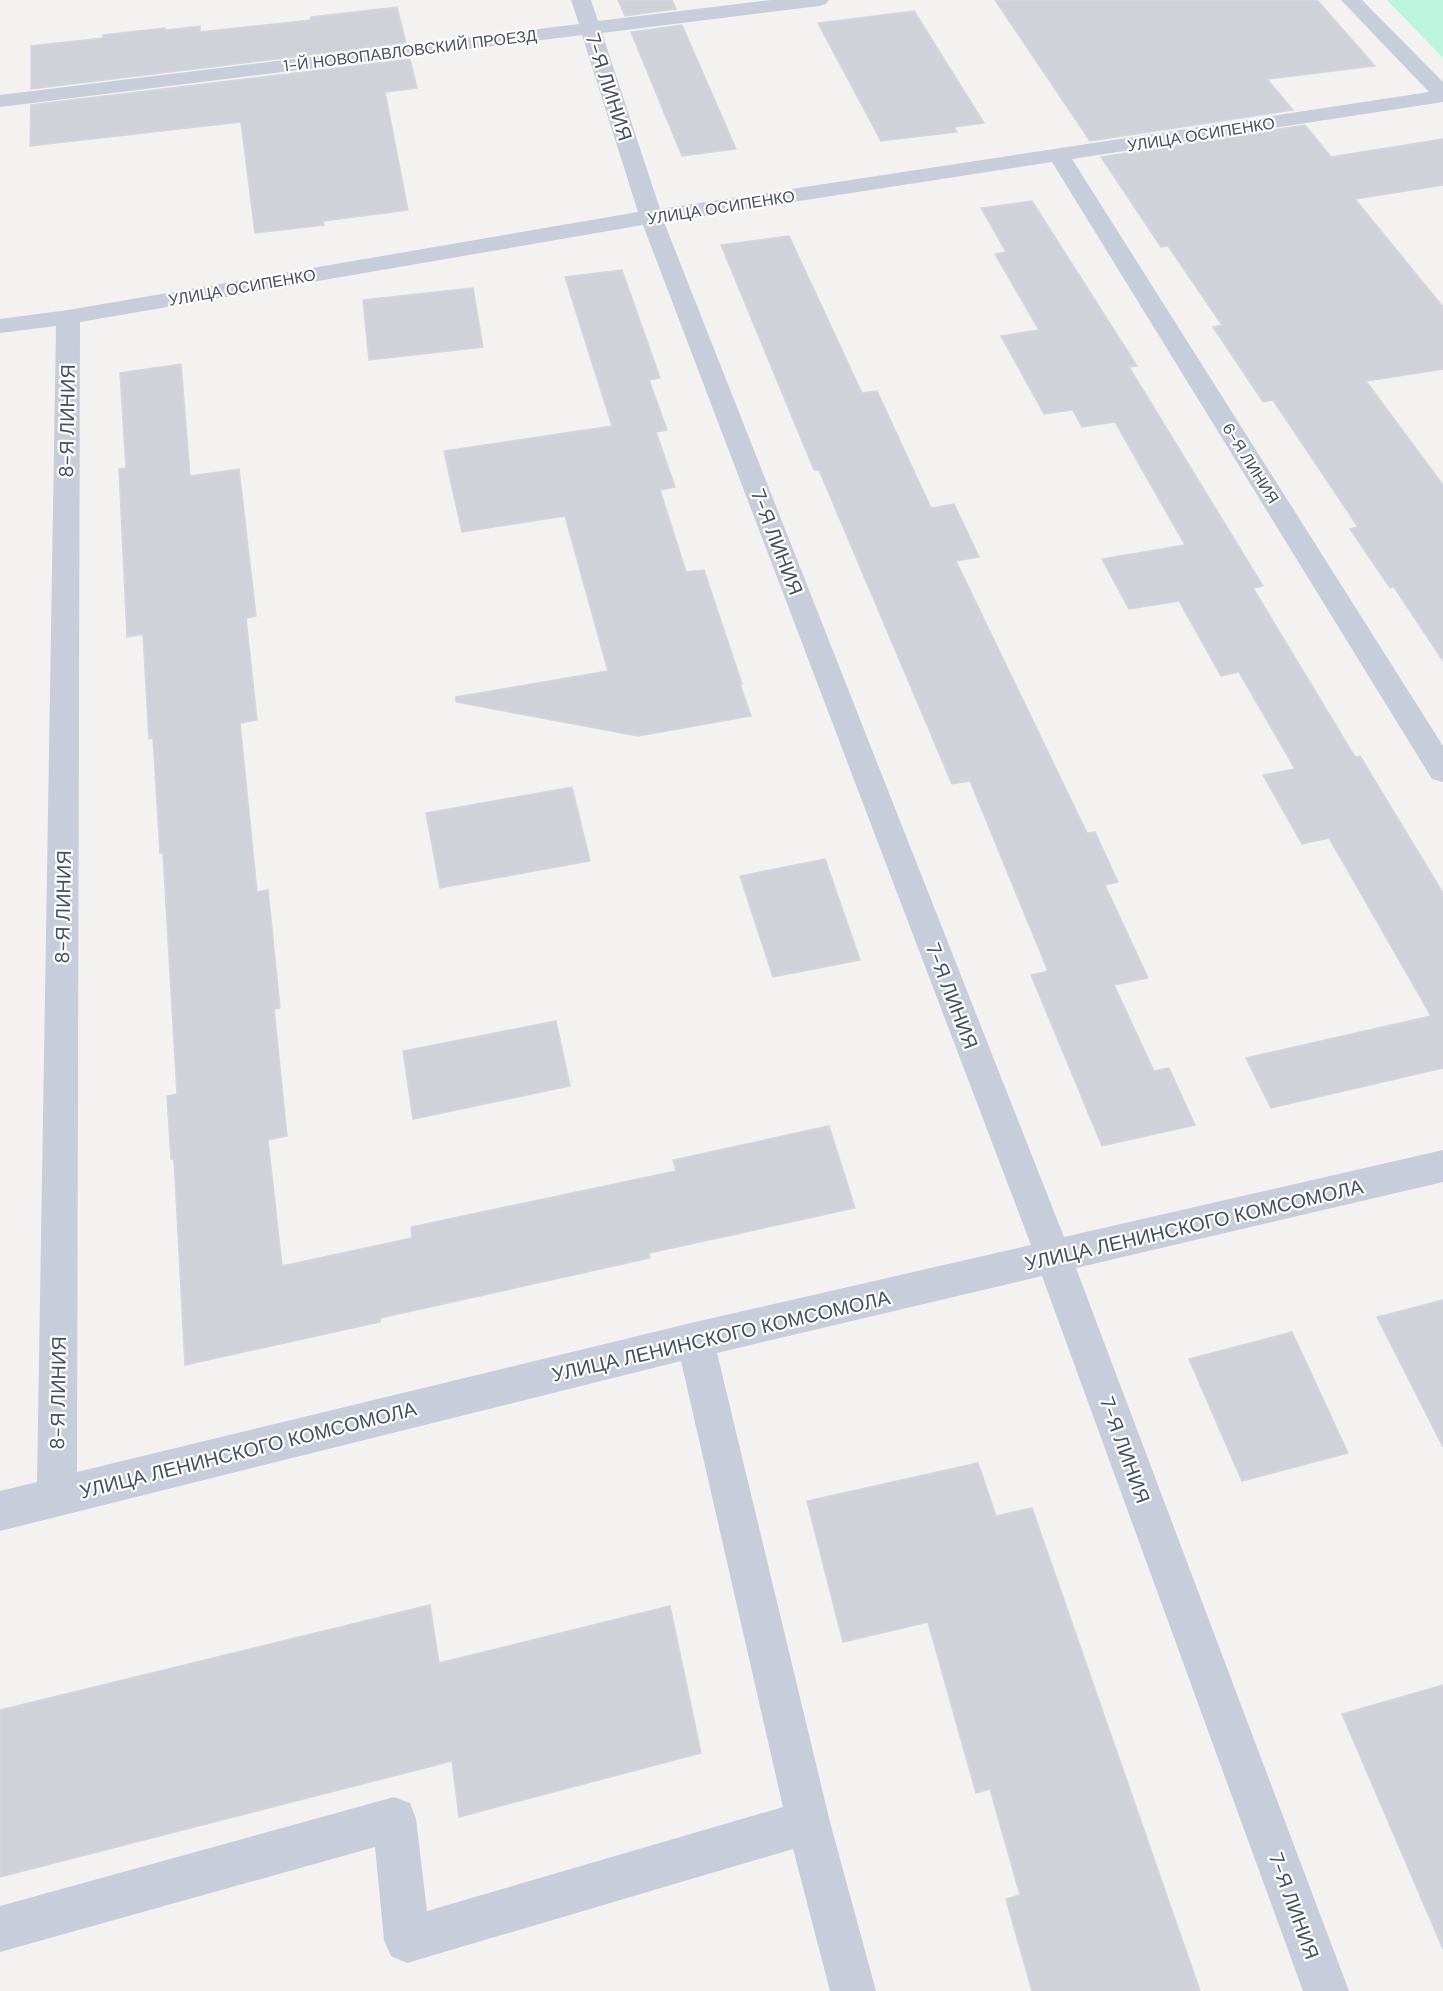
<svg xmlns="http://www.w3.org/2000/svg" width="1443" height="1991" font-family="'DM Sans',sans-serif">
<rect width="100%" height="100%" fill="#f4f2f1"/>
<!-- green -->
<path fill="#bdf4df" d="M1387 0H1443V58Z"/>
<!-- building -->
<path fill="#d0d2d9" stroke="#d5d5dd" stroke-width="1.5" d="M618 0H672L676 9 625 16Z
M995 0H1317L1375 66 1267 79 1293 110 1090 141Z
M397 7 406 43 31 89V46L103 38V35L165 28 166 30 200 26V32L311 20V17Z
M914 11 984 123 954 127 957 132 881 141 818 23Z
M682 25 736 149 682 156 631 32Z
M410 59 417 88 385 92 408 210 323 221 324 225 255 233 241 122 30 146 31 105Z
M1305 125 1331 157 1443 139V185L1355 199 1443 307V369L1366 381 1443 485V661L1394 587 1390 588 1350 529 1358 527 1273 400 1263 402 1213 327 1222 325 1168 246 1161 247 1101 157Z
M1032 201 1137 366 1129 367 1263 586 1253 588 1355 757 1360 756 1443 893V1068L1271 1108 1246 1058 1431 1016 1329 838 1302 844 1263 775 1295 769 1239 672 1221 676 1179 601 1129 609 1102 559 1185 545 1115 422 1082 427 1073 410 1044 414 1001 336 1039 330 995 254 1006 252 981 208Z
M789 236 862 393 877 391 931 508 954 504 979 557 956 561 1087 833 1095 832 1118 882 1105 885 1148 978 1114 985 1154 1071 1169 1068 1195 1125 1102 1146 1031 975 1048 971 970 781 952 784 819 470H814L721 245Z
M622 270 660 378 649 380 667 430 656 432 675 487 660 490 686 572 704 570 742 684H740L751 716 638 736 456 702V697L608 671 565 516 462 532 444 451 612 426 565 277Z
M473 288 483 347 369 360 363 300Z
M181 364 190 476 239 469 256 616 246 618 257 720 240 723 257 892 268 890 280 1008 274 1009 287 1136 268 1140 282 1266 412 1238 411 1227 676 1171 673 1160 829 1126 855 1208 649 1253 650 1258 380 1318V1322L185 1365 174 1159H171L167 1096 177 1094 163 853H160L153 738 149 739 143 634 127 637 119 469 126 468 120 373Z
M572 787 590 861 440 888 426 813Z
M825 859 860 960 773 977 740 876Z
M556 1021 570 1086 413 1119 403 1051Z
M1443 1300V1447L1377 1317Z
M1292 1332 1348 1453 1242 1481 1189 1359Z
M978 1463 996 1516 1032 1508 1200 1991H1032L1006 1899 1020 1895 990 1789 976 1793 928 1622 843 1642 807 1501Z
M430 1605 439 1663 670 1606 701 1753 459 1817 452 1761 0 1877V1710Z
M1443 1685V1949L1342 1714Z"/>
<g fill="none" stroke-linecap="round" stroke-linejoin="round">
<!-- minor -->
<path fill="#c7cdda" fill-rule="evenodd" d="M571 0H591L598 21 771 0H829L826 4 819 6 602 33 660 209 1429 92 1341 0H1362L1443 82V102L1072 159 1443 746V782L1432 779 1052 162 664 222 1064 1237 1443 1150V1182L1076 1268 1349 1991H1303L1042 1276 717 1353 830 1822 876 1991H830L793 1849 407 1963 391 1956 384 1940 375 1847 0 1952V1906L394 1797 410 1803 416 1819 427 1911 783 1807 681 1361 0 1531V1491L37 1482 56 326 0 333V319L68 310 638 212 582 35 0 107V95L579 24ZM643 225 1031 1245 695 1322 77 1472 80 322Z"/>
</g>
<g text-anchor="middle" stroke-width="4.5" stroke-linejoin="round" paint-order="stroke">
<!-- far-street labels -->
<g font-size="16" fill="#474f61" stroke="#fff">
<text transform="translate(410 50) rotate(-7)" y="6">1-Й НОВОПАВЛОВСКИЙ ПРОЕЗД</text>
<text transform="translate(1201 134) rotate(-9)" y="6">УЛИЦА ОСИПЕНКО</text>
<text transform="translate(721 207) rotate(-9)" y="6">УЛИЦА ОСИПЕНКО</text>
<text transform="translate(242 287) rotate(-10)" y="6">УЛИЦА ОСИПЕНКО</text>
<text transform="translate(1251 463) rotate(58)" y="6">6-Я ЛИНИЯ</text>
</g>
<!-- street labels -->
<g font-size="20" fill="#474f61" stroke="#fff">
<text transform="translate(609 87) rotate(72)" y="7">7-Я ЛИНИЯ</text>
<text transform="translate(67 421) rotate(-89)" y="7">8-Я ЛИНИЯ</text>
<text transform="translate(777 542) rotate(69)" y="7">7-Я ЛИНИЯ</text>
<text transform="translate(63 907) rotate(-89)" y="7">8-Я ЛИНИЯ</text>
<text transform="translate(952 996) rotate(69)" y="7">7-Я ЛИНИЯ</text>
<text transform="translate(1194 1225) rotate(-13)" y="7">УЛИЦА ЛЕНИНСКОГО КОМСОМОЛА</text>
<text transform="translate(721 1336) rotate(-13)" y="7">УЛИЦА ЛЕНИНСКОГО КОМСОМОЛА</text>
<text transform="translate(58 1393) rotate(-89)" y="7">8-Я ЛИНИЯ</text>
<text transform="translate(248 1450) rotate(-14)" y="7">УЛИЦА ЛЕНИНСКОГО КОМСОМОЛА</text>
<text transform="translate(1125 1450) rotate(70)" y="7">7-Я ЛИНИЯ</text>
<text transform="translate(1294 1906) rotate(70)" y="7">7-Я ЛИНИЯ</text>
</g>
</g>
</svg>
